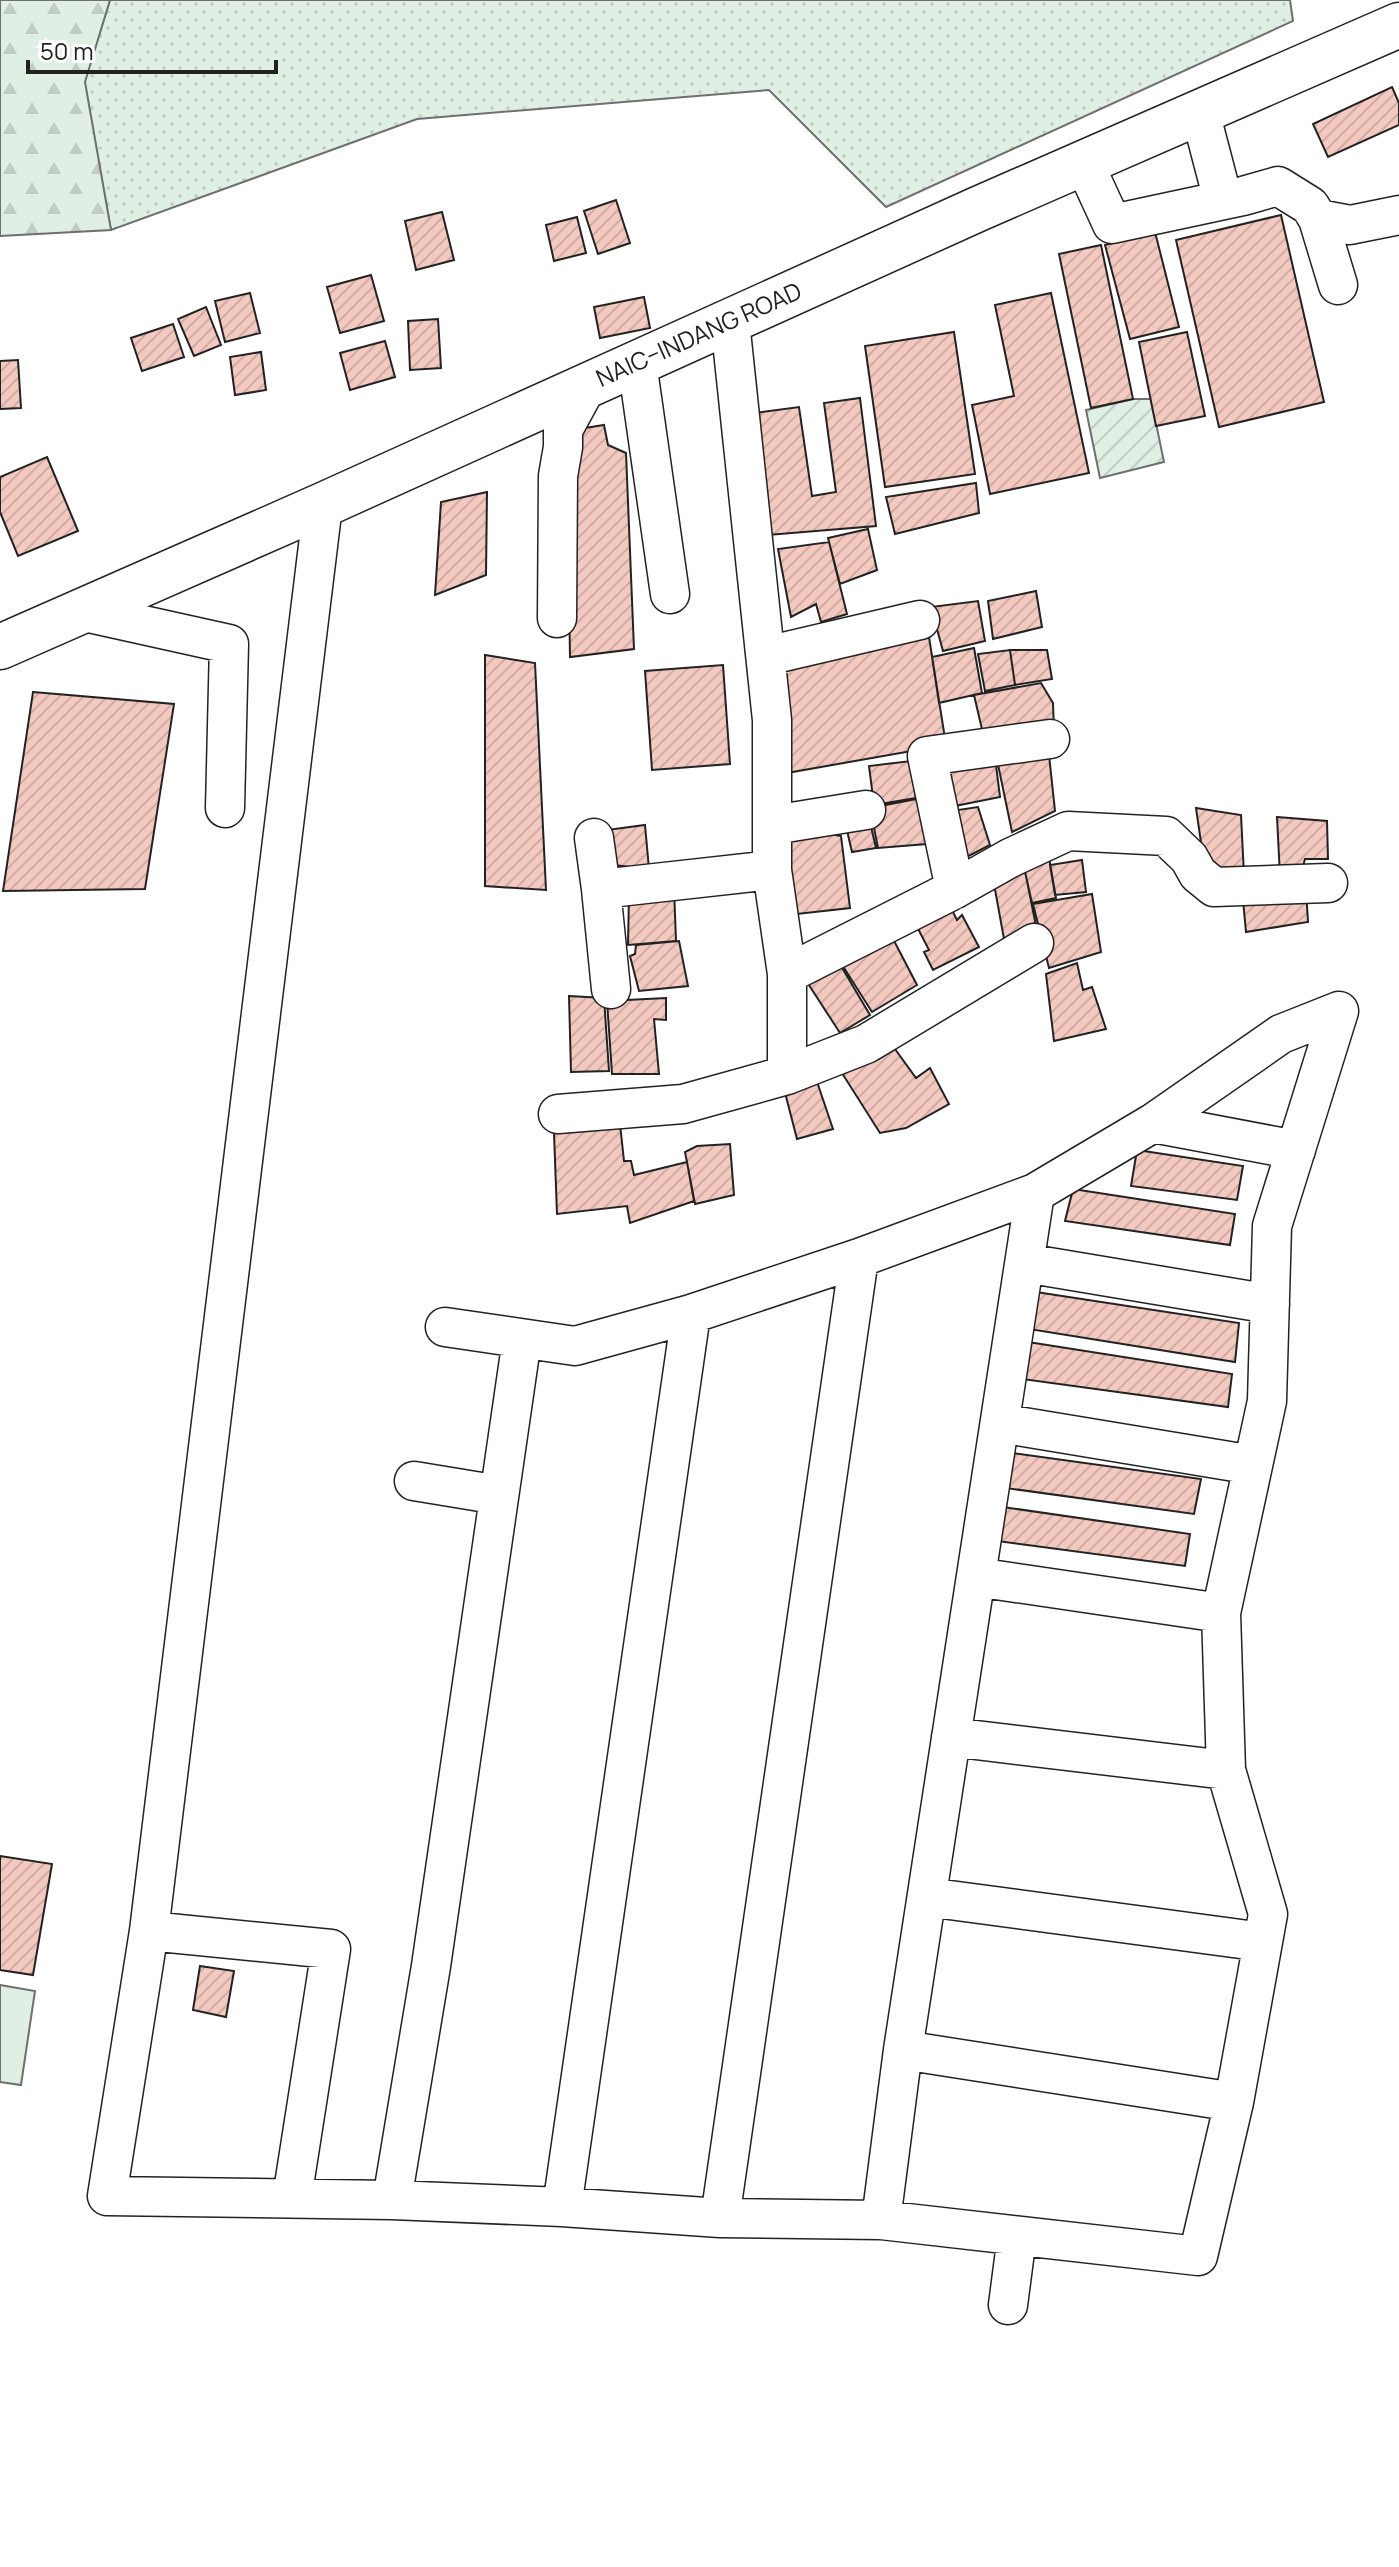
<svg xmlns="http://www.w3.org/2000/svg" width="1399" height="2567" font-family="Manrope,sans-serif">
<defs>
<pattern id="grass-dots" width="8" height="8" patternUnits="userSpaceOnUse" patternTransform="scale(2)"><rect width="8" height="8" fill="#e0efe3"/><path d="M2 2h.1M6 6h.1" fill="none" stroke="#c0cdc2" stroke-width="1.8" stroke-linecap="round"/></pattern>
<pattern id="forest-firs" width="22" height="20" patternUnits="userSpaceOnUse" patternTransform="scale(2)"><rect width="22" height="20" fill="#e0efe3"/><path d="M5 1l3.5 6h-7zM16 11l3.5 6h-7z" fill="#c0cdc2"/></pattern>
<pattern id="garden-furrows" width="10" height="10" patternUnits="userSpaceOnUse" patternTransform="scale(2)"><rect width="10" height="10" fill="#e0efe3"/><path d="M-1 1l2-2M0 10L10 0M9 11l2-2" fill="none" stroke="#c0cdc2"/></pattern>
<pattern id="building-hatch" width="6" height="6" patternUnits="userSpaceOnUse" patternTransform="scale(2)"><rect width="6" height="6" fill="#f3c9c0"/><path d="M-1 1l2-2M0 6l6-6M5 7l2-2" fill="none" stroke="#d0aca5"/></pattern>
</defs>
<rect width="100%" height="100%" fill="#fff"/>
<!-- grass -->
<path fill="url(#grass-dots)" stroke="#6f6f6f" stroke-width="2" d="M110 0H1290L1293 21 886 207 769 90 417 119 111 230 84 82Z"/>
<!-- forest -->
<path fill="url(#forest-firs)" stroke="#6f6f6f" stroke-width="2" d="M0 0H110L85 82 111 230 0 236Z"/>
<!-- park -->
<path fill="#e0efe3" stroke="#6f6f6f" stroke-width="2" d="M0 1985 35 1991 21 2085 0 2082Z"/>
<!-- garden -->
<path fill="url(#garden-furrows)" stroke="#6f6f6f" stroke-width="2" d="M1133 399H1151L1164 462 1100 478 1086 410Z"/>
<!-- building -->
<path fill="url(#building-hatch)" stroke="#222" stroke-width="2" d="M1392 87 1399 103V125L1328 157 1313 124Z
M616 200 630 243 598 254 584 211Z
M442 212 454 260 416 270 405 221Z
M1281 215 1324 402 1219 427 1176 240Z
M577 217 586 253 554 261 546 225Z
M1155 232 1179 327 1130 339 1105 245Z
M1101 245 1133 399 1091 408 1059 254Z
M371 275 384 321 340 333 327 287Z
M250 293 260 333 225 342 215 301Z
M1051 293 1089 473 990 494 972 405 1014 396 995 305Z
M644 297 650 328 600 338 594 307Z
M206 307 221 345 194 356 178 319Z
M438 319 441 368 410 370 408 321Z
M173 324 184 357 142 371 131 338Z
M954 332 975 474 885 487 865 346Z
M1187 332 1205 416 1156 426 1139 342Z
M385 341 395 377 350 390 340 353Z
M261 352 266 390 235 395 230 357Z
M18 360 21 408 0 409V361Z
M860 398 876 526 768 535 754 413 799 407 812 496 836 492 824 403Z
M604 425 608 445 626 453 634 649 570 657 567 469 572 430Z
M47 457 78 531 18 556 0 512V477Z
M976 483 979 513 895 534 886 497Z
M487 492 486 575 435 595 441 502Z
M868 529 877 570 840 584 828 538Z
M829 542 847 614 821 622 816 604 791 617 778 549Z
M1036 591 1042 627 993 639 988 601Z
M978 601 985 641 943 651 931 607Z
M929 637 946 745 781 774 773 666Z
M974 648 982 693 939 703 932 657Z
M1010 650 1015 685 985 691 978 654Z
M1010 650H1047L1052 679 1015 685Z
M485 655 535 663 546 890 485 886Z
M723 665 730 764 652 770 645 671Z
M1041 683 1053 703 1054 731 984 738 974 695Z
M33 692 174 704 145 889 3 891Z
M994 749 1000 797 945 808 935 761Z
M995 750 1049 755 1055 811 1012 832Z
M911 761 916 798 874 805 869 766Z
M932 796 939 843 878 848 870 808Z
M978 807 990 845 953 864 944 812Z
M1196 808 1241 815 1244 875 1206 877Z
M1277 817 1327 821 1328 859H1305L1301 874 1280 876Z
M869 818 876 848 852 852 845 822Z
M645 825 649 869 613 865 607 830Z
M785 826 841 836 850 908 788 915Z
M1047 846 1056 898 1032 903 1021 854Z
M1082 860 1086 892 1055 895 1050 865Z
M1024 866 1037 931 1006 950 992 873Z
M674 888 676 941 628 945 629 894Z
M1242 889 1306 890 1308 922 1246 932Z
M1092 894 1101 952 1049 968 1033 904Z
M947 900 957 920 962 915 979 947 933 970 924 952 929 950 912 917Z
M891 935 917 985 872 1012 839 960Z
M679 941 688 986 639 991 630 956 635 954 636 945Z
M838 961 870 1015 840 1033 807 982Z
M1077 963 1083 990 1092 987 1106 1029 1054 1041 1046 974Z
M569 996 604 998 609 1071 571 1072Z
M666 998V1020L654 1019 659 1074H612L607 1001Z
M895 1049 916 1078 930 1068 949 1104 906 1128 880 1133 840 1070 874 1052 879 1059Z
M812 1067 833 1129 797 1139 783 1085Z
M620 1124 624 1161H631L634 1175 687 1162 694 1201 630 1223 627 1206 557 1214 554 1133Z
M730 1144 734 1195 695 1204 685 1152 697 1146Z
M1137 1150 1243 1166 1237 1200 1131 1186Z
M1073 1189 1235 1214 1230 1245 1065 1221Z
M1036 1292 1239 1323 1235 1362 1029 1329Z
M1028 1342 1232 1374 1228 1407 1022 1379Z
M1012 1453 1201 1479 1194 1514 1006 1488Z
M1003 1507 1190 1534 1185 1566 997 1541Z
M0 1856 52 1864 33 1975 0 1970Z
M200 1966 234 1971 226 2017 193 2010Z"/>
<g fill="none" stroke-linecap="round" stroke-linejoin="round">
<!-- minor casing -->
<g stroke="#222" stroke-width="41">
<path id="minor" d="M1200 112 1223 200
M1084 163 1112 224 1243 196 1278 186 1310 206 1318 219 1350 225 1399 215
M1318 219 1338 285
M637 363 670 594
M323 505 149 1931 107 2196 392 2200
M80 611 229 644 225 808
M557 618 558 476 563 447V430L587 386
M766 656 920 620
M773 825 866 810
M594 838 601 889 772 870
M601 889 611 989
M955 889 927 756 1050 739
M787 974 955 889 1010 858 1068 831 1166 836 1189 858 1198 874 1214 887 1328 883
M787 1075 866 1044 1034 943
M558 1114 683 1104 787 1075V974L772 870V720L730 322
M1153 1123 1296 1150
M859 1258 1035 1193 1153 1123 1281 1034 1339 1011
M1025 1263 1270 1304
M691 1314 859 1258 720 2218
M445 1327 575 1346 691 1314 562 2207
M522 1339 431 1966 392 2200 562 2207 720 2218 881 2220 1198 2256 1234 2102 903 2050
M1000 1423 1253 1465
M414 1481 499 1495
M976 1577 1221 1613
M951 1737 1226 1770
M927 1897 1263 1942
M149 1931 331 1949 292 2198
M1234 2102 1268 1914 1226 1770 1221 1613 1267 1401 1272 1226 1339 1011
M881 2220 903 2050 1035 1193
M1008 2305 1017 2236"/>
</g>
<!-- major casing -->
<g stroke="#222" stroke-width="47">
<path id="major" d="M0 647 323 505 978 209 1399 25"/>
</g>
<!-- minor -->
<use href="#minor" stroke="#fff" stroke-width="38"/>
<!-- major -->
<use href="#major" stroke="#fff" stroke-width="44"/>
</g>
<g text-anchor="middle" stroke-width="6" stroke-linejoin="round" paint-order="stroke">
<!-- street labels -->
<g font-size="24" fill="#222" stroke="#fff">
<text transform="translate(699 335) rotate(-24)" y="8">NAIC–INDANG ROAD</text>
</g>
</g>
<!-- scale -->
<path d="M28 60v12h248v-12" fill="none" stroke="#222222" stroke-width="4"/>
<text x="40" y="60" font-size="24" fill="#222222" stroke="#ffffff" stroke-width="6" paint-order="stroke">50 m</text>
</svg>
